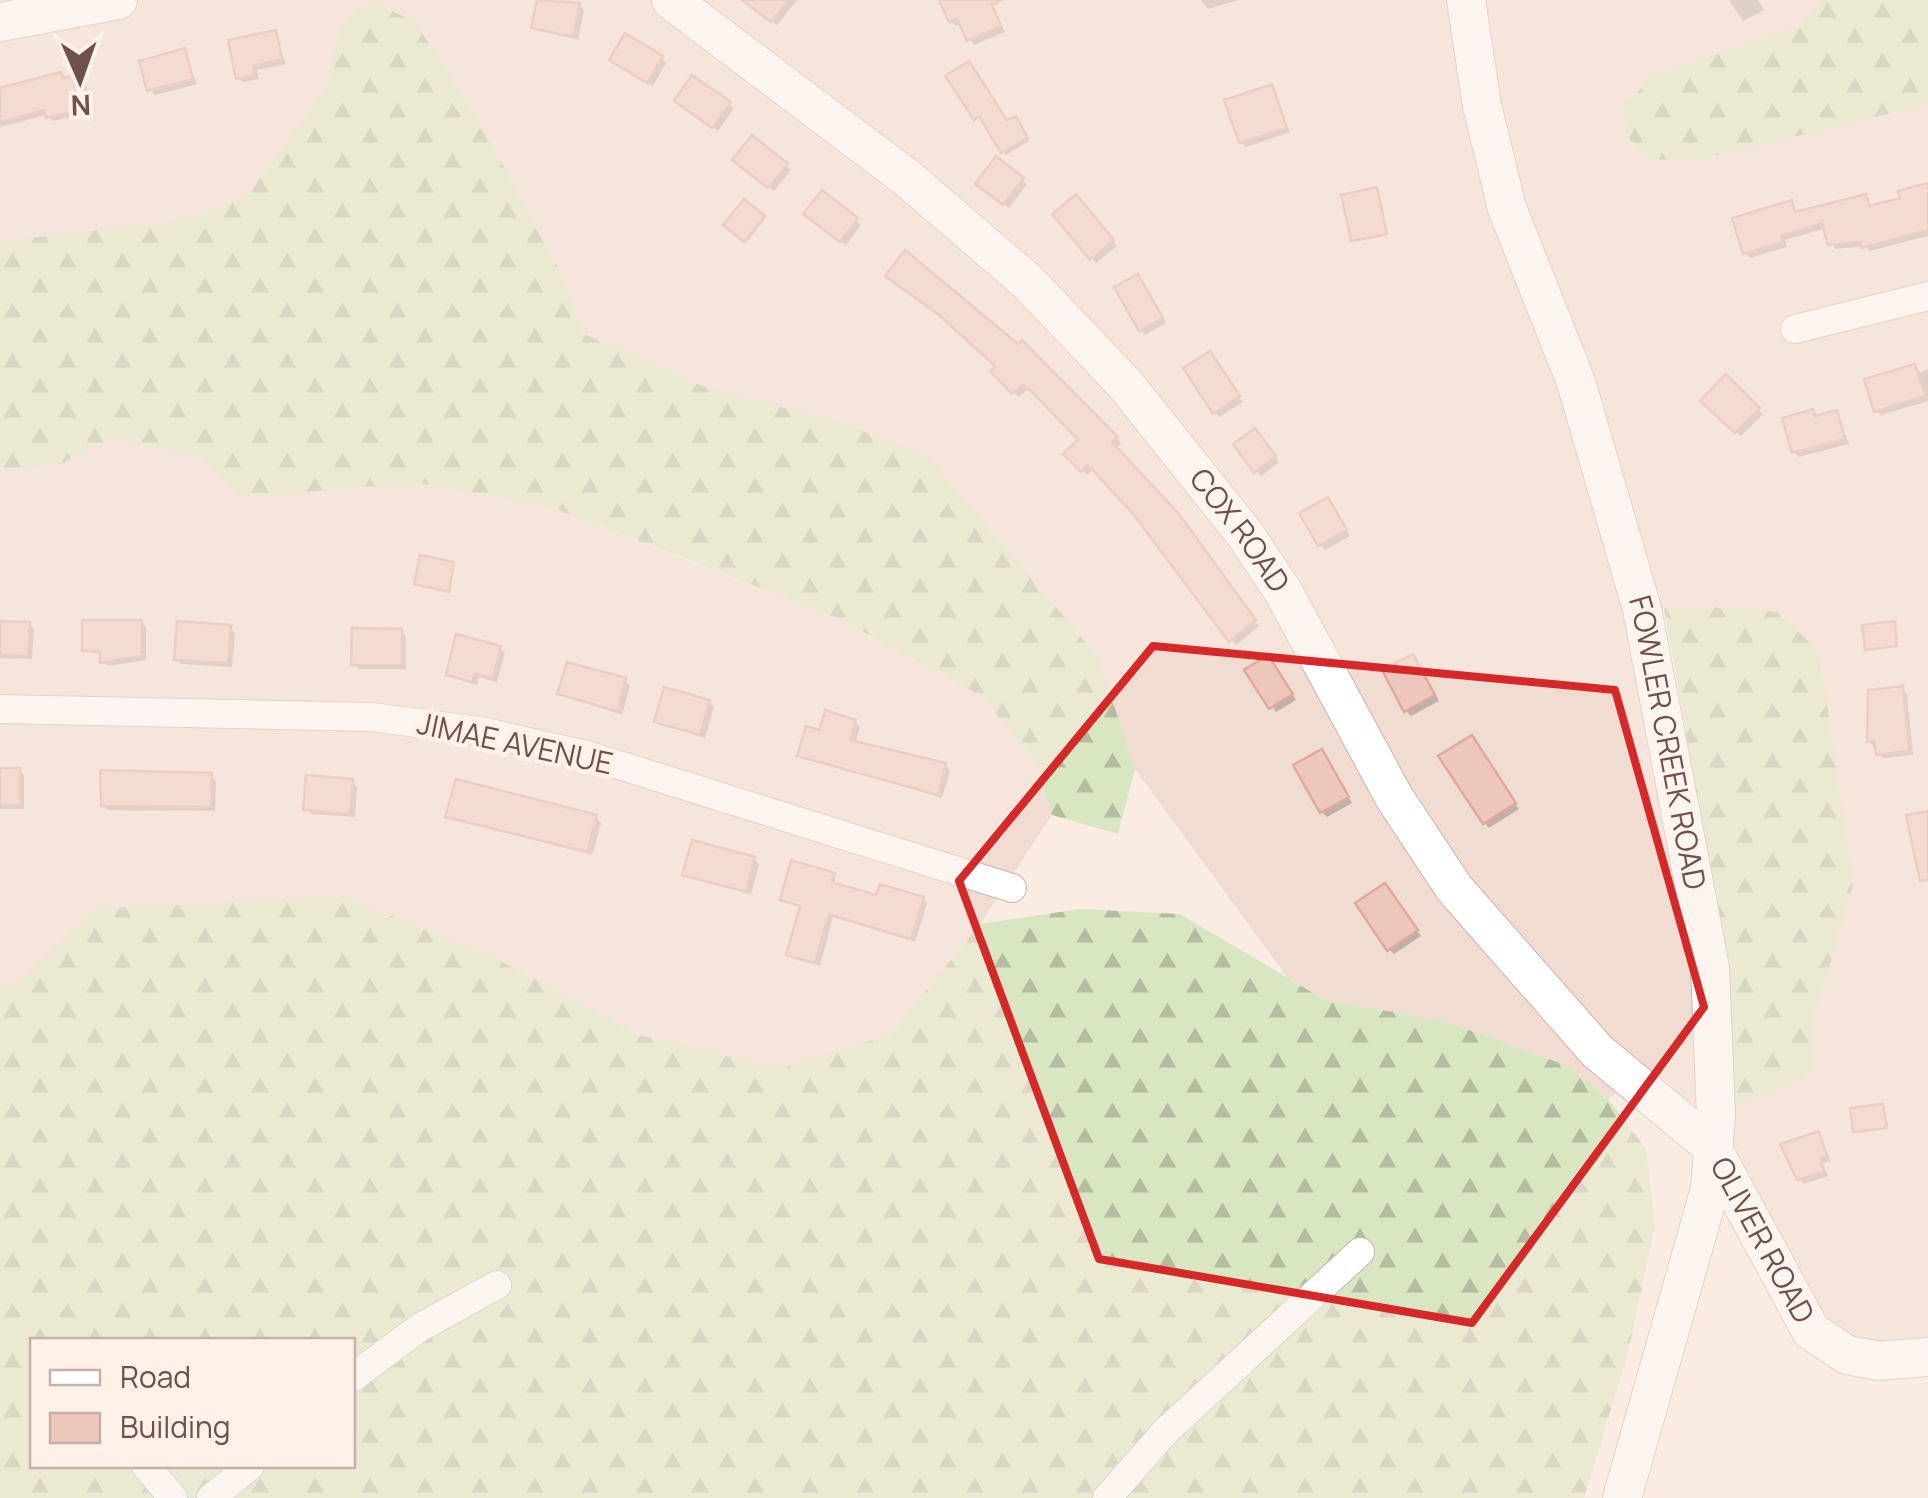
<svg xmlns="http://www.w3.org/2000/svg" width="1928" height="1498" font-family="Manrope,sans-serif">
<defs>
<pattern id="forest-firs" width="22" height="20" patternUnits="userSpaceOnUse" patternTransform="scale(2.5)"><rect width="22" height="20" fill="#d8e6c2"/><path d="M5 1l3.5 6h-7zM16 11l3.5 6h-7z" fill="#b4bda0"/></pattern>
</defs>
<rect width="100%" height="100%" fill="#faece2"/>
<!-- residential -->
<path fill="#f1dcd2" fill-rule="evenodd" d="M0 0H1928V1357L1847 1355 1746 1208 1632 1080 1608 1099 1565 1065 1444 1021 1325 1000 1287 977 1135 769 1098 657 929 457 844 424 702 386 583 334 559 269 478 119 327 87 247 195 190 220 0 241ZM1711 607 1777 612 1814 647 1853 886 1812 1024 1814 1073 1716 1114 1643 609Z
M110 439 201 457 240 497 418 483 542 504 844 621 981 696 1037 763 1052 815 980 924 890 1035 779 1069 639 1035 493 957 344 897 17 984 0 985V469L61 464Z"/>
<!-- forest -->
<path fill="url(#forest-firs)" fill-rule="evenodd" d="M1822 0H1928V104L1693 161 1651 159 1626 136 1624 107 1650 78 1802 25Z
M374 2 415 22 478 119 559 269 584 334 702 386 844 424 929 457 1098 657 1135 769 1118 834 1052 815 1037 763 981 696 844 621 697 563 542 504 418 483 240 497 201 457 111 439 61 464 0 469V241L190 220 247 195 327 87 340 25Z
M1711 607 1777 612 1815 647 1824 683 1853 886 1812 1024 1814 1073 1732 1108 1711 876 1664 608Z
M344 897 493 957 639 1035 779 1069 890 1035 980 924 1080 909 1180 914 1325 1000 1444 1021 1565 1065 1608 1099 1646 1149 1655 1226 1628 1353 1584 1498H0V985L17 984 95 909ZM32 1340H352V1466H32Z"/>
<!-- shadow -->
<path fill="#0003" d="M539 0 579 5 584 10 578 40 534 28Z
M746 0H797L777 25Z
M991 0 1005 32 974 45 962 23 956 26 951 21Z
M1201 0H1239L1208 9Z
M1729 0H1758L1764 10 1743 21Z
M275 33 286 64 257 70 259 79 243 82 238 77Z
M184 51 197 84 155 95 150 90Z
M662 58 666 63 653 86 617 64Z
M969 64 1007 123 1018 121 1029 141 1006 155 983 118H976Z
M60 75 66 80 80 77 85 82 93 112 53 121 47 115 0 127V91Z
M1271 86 1290 132 1246 147 1241 142Z
M729 104 734 108 718 131 682 105Z
M741 164 786 166 791 170 774 191Z
M1022 180 1027 184 1009 208 983 188Z
M1928 186V236L1870 251 1865 246 1835 249 1826 228 1785 240 1787 247 1750 258 1745 253 1791 203 1798 214 1865 197 1872 208 1903 200Z
M1377 190 1387 235 1355 242 1353 240Z
M822 194 861 225 846 245 811 218Z
M744 203 765 219 747 242 727 225Z
M1081 203 1117 246 1096 263 1091 258Z
M1138 277 1166 323 1145 335 1141 330Z
M1022 343 1121 443 1115 449 1184 522 1259 626 1236 645 1136 513 1094 469 1087 475 1067 454 1081 440 1029 388 1019 397 993 371Z
M1214 359 1243 402 1219 417 1215 412Z
M1915 367 1920 372 1928 369V401L1881 415 1876 410Z
M1726 378 1763 414 1741 436 1704 401Z
M1813 412 1818 417 1836 412 1849 444 1799 457 1794 452Z
M1260 436 1279 462 1261 476 1256 471Z
M1333 505 1350 536 1325 550 1320 545Z
M141 622 146 627V660L107 666 102 655 85 650Z
M0 623 29 624 34 629 32 659 0 658Z
M230 628 235 633 232 667 181 664 176 659Z
M401 631 406 636V669H359L354 664Z
M500 648 505 653 497 682 479 677 477 685 448 675Z
M1413 657 1439 701 1411 716 1406 711Z
M1272 663 1296 700 1276 712 1248 670Z
M625 681 630 686 622 715 560 694Z
M1902 689 1907 694 1913 755 1883 758 1869 741Z
M709 702 714 707 705 738 657 721Z
M855 722 860 727 855 744 945 765 950 770 942 798 800 755 821 733Z
M1476 743 1519 809 1489 828 1485 823Z
M1322 752 1352 803 1327 817 1322 812Z
M0 770H19L24 775V809H0Z
M211 776 216 781 215 811 108 810 103 805Z
M352 782 357 787 355 817 311 814 306 809Z
M448 817 596 818 601 823 592 855Z
M754 859 759 864 751 895 685 874Z
M834 875 836 886 878 898 922 899 927 903 915 942 833 917 820 966 794 959 789 954 802 908 783 899Z
M1390 891 1421 936 1394 954 1389 949Z
M1818 1134 1831 1161 1823 1163 1828 1176 1804 1184 1790 1166 1783 1146Z"/>
<!-- building -->
<path fill="#edc6bc" stroke="#dfa99e" stroke-width="2.5" d="M537 0 580 3 573 37 531 28Z
M742 0H788L771 22Z
M939 0H1001L992 5 1001 26 967 41 957 19 949 22Z
M276 30 282 59 253 66 255 75 236 79 228 40Z
M625 33 663 56 647 83 609 60Z
M185 48 193 79 147 91 139 61Z
M969 61 1007 120 1016 116 1028 138 1001 153 979 116 974 120 945 76Z
M61 72 63 78 81 74 89 108 46 118 44 110 0 122V88Z
M692 75 731 102 712 128 674 101Z
M1272 84 1287 128 1239 143 1224 100Z
M752 135 788 164 768 188 732 160Z
M996 156 1024 178 1003 205 975 184Z
M1928 183V230L1862 248 1861 242 1828 245 1822 223 1781 236 1783 242 1743 254 1732 218 1792 200 1795 212 1866 194 1869 206 1900 198 1898 191Z
M1377 187 1387 234 1351 241 1341 195Z
M822 190 858 218 840 242 803 214Z
M1076 194 1114 240 1090 260 1052 214Z
M744 199 765 216 744 242 723 225Z
M905 250 1018 344 1022 340 1118 437 1112 442 1179 514 1256 620 1229 642 1134 515 1088 465 1081 472 1063 454 1078 440 1031 391 1022 385 1012 394 990 371 995 366 939 315 885 276Z
M1138 274 1163 318 1139 331 1114 287Z
M1210 351 1240 396 1213 414 1183 368Z
M1915 364 1925 396 1874 412 1864 379Z
M1726 374 1760 408 1735 433 1700 401Z
M1813 409 1815 416 1837 410 1845 439 1792 453 1782 418Z
M1255 428 1276 456 1254 473 1233 444Z
M1328 497 1347 530 1318 546 1299 513Z
M420 555 454 562 449 592 414 584Z
M82 620H142V656L100 663V651H82Z
M0 621 30 622 28 656 0 655Z
M177 621 231 625 228 663 174 660Z
M1895 621 1897 646 1865 650 1862 625Z
M352 628 402 629V665H351Z
M456 634 501 646 493 678 475 674 472 682 446 675Z
M1413 654 1435 695 1404 712 1382 670Z
M1268 655 1293 694 1269 709 1244 670Z
M567 662 626 678 617 711 557 694Z
M1903 686 1909 751 1876 755 1874 741 1867 742 1868 690Z
M664 687 710 700 700 735 654 722Z
M825 710 856 720 850 740 946 763 938 795 797 756 806 726 819 730Z
M1472 735 1516 803 1483 824 1438 756Z
M1322 749 1349 797 1320 813 1293 765Z
M0 768H20V805H0Z
M100 770 212 773 211 807 101 806Z
M306 775 353 779 350 814 303 810Z
M456 779 597 815 587 852 445 817Z
M1928 811V880L1920 881 1906 815Z
M692 840 755 857 746 892 682 875Z
M791 860 835 873 832 882 876 895 880 884 924 897 911 939 829 914 815 963 786 955 800 906 780 900Z
M1385 883 1418 930 1387 951 1355 903Z
M1883 1104 1887 1128 1853 1132 1850 1108Z
M1819 1131 1827 1156 1820 1158 1824 1172 1797 1180 1780 1144Z"/>
<g fill="none" stroke-linecap="round" stroke-linejoin="round">
<!-- street casing -->
<g stroke="#cdb4ad" stroke-width="30">
<path id="street" d="M1795 329 1928 296
M0 709 372 717 485 732 590 756 1012 888
M352 1378 419 1328 497 1285
M146 1466 173 1498
M211 1498 250 1466
M1107 1498 1166 1431 1360 1252"/>
</g>
<!-- secondary casing -->
<g stroke="#cfb3ab" stroke-width="40">
<g id="secondary">
<path id="s1" d="M671 0 907 178 1029 283 1125 384 1244 533 1284 593 1394 797 1454 888 1597 1051 1711 1146 1811 1331 1847 1355 1879 1361 1928 1357"/>
<path id="s2" d="M1466 0 1482 106 1507 208 1576 382 1642 609 1710 968 1716 1115 1710 1189 1622 1498"/>
<path d="M0 22 118 0"/>
</g>
</g>
<!-- street -->
<use href="#street" stroke="#fff" stroke-width="28"/>
<!-- secondary -->
<use href="#secondary" stroke="#fff" stroke-width="38"/>
</g>
<!-- marked area -->
<path d="M0 0H1928V1498H0ZM1153 646 1615 690 1704 1007 1472 1323 1099 1259 959 881Z" fill="#faece2" fill-opacity=".55" fill-rule="evenodd"/>
<path fill="none" stroke="#d62828" stroke-width="8" stroke-linejoin="round" d="M1153 646 1615 690 1704 1007 1472 1323 1099 1259 959 881Z"/>
<g text-anchor="middle" stroke-width="9" stroke-linejoin="round" paint-order="stroke">
<!-- street labels -->
<g font-size="30" fill="#70504b" stroke="#fdf1e8">
<text dy="10" stroke="none"><textPath href="#s1" startOffset="782">COX ROAD</textPath></text>
<text dy="10" stroke="none"><textPath href="#s2" startOffset="772">FOWLER CREEK ROAD</textPath></text>
<text transform="translate(515 744) rotate(12)" y="10">JIMAE AVENUE</text>
<text dy="10" stroke="none"><textPath href="#s1" startOffset="1672">OLIVER ROAD</textPath></text>
</g>
</g>
<!-- legend -->
<rect x="30" y="1338" width="325" height="130" fill="#fdf1e8" stroke="#c5b1a9" stroke-width="2.5"/>
<rect x="50" y="1370" width="50" height="15" fill="#ffffff" stroke="#c5b1a9" stroke-width="2.5"/>
<text x="120" y="1388" font-size="30" fill="#70504b">Road</text>
<rect x="50" y="1413" width="50" height="30" fill="#edc6bc" stroke="#c5b1a9" stroke-width="2.5"/>
<text x="120" y="1438" font-size="30" fill="#70504b">Building</text>
<!-- north arrow -->
<g transform="translate(80 80) rotate(178)" stroke="#fdf1e8" stroke-width="8" paint-order="stroke">
<path d="M0-8L18 38L0 25L-18 38Z" fill="#70504b"/>
<text y="-15" font-size="28" font-weight="bold" text-anchor="middle" fill="#70504b">N</text>
</g>
</svg>
